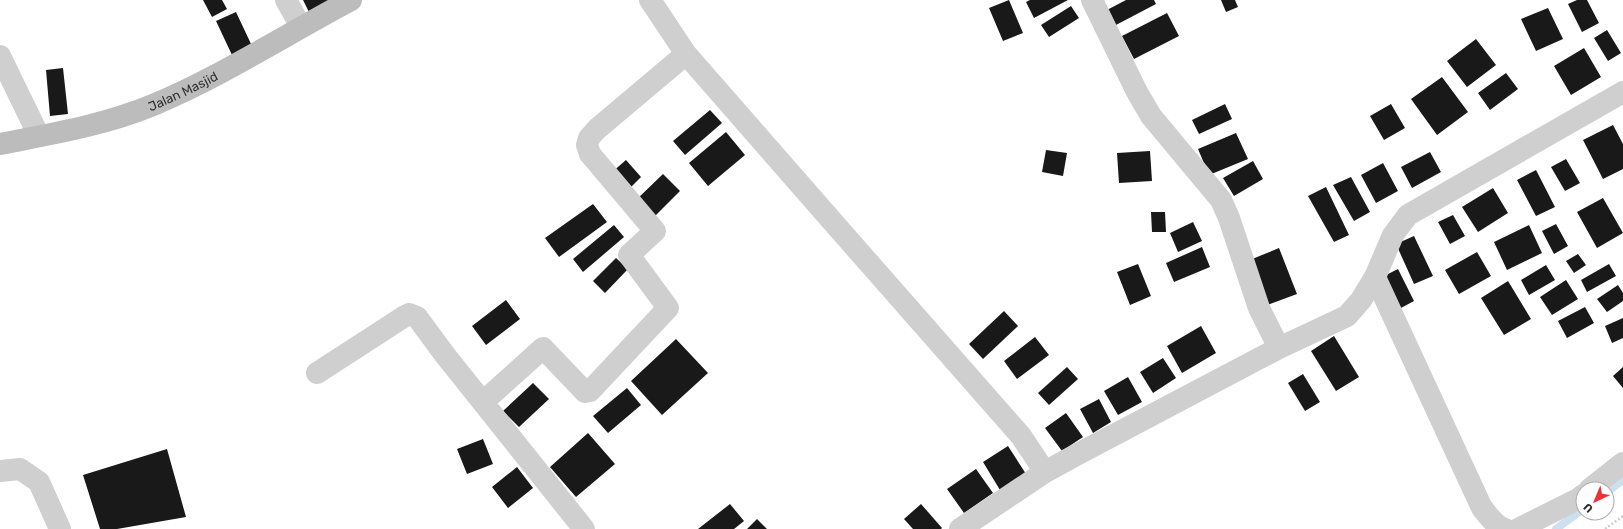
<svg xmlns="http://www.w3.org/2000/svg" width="1623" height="529" font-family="Rubik,sans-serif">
<rect width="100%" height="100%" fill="#fff"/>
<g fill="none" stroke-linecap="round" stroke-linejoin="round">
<!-- stream -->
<path stroke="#cce0ef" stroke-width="8" d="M1607 492 1623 480
M1556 529 1583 509"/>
</g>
<!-- building -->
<path fill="#191919" d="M203 0H222L227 9 212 17Z
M303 0H344L311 16Z
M1009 0 1023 33 1003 41 989 8Z
M1030 0H1068L1034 18 1026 2Z
M1126 0H1154L1156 4 1114 26 1105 11Z
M1221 0H1235L1238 7 1226 12Z
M1577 0H1587L1599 23 1582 32 1568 4Z
M1071 6 1079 18 1049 37 1041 25Z
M1548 8 1563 39 1536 51 1521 19Z
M236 12 252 46 232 55 216 21Z
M1167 13 1179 36 1134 59 1122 36Z
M1607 30 1621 53 1608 61 1594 38Z
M1476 39 1496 65 1467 87 1447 61Z
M1584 48 1601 77 1571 95 1554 66Z
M63 68 68 114 50 116 46 70Z
M1506 73 1518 89 1490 110 1478 93Z
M1442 77 1468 112 1437 135 1411 99Z
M1225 104 1232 119 1199 134 1192 120Z
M1391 104 1405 128 1384 140 1370 116Z
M710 110 722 123 685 155 673 141Z
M1613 125 1623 144V169L1603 179 1583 140Z
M726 132 745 155 708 186 689 163Z
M1236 133 1248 159 1209 175 1198 149Z
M1046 150 1067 153 1063 176 1042 172Z
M1150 151 1152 181 1119 183 1117 153Z
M1430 152 1441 172 1412 188 1401 167Z
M1566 159 1580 183 1565 191 1551 167Z
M626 160 641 177 627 191 611 173Z
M1253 161 1263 179 1234 196 1223 178Z
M1383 163 1398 191 1376 203 1361 175Z
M1536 170 1555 207 1536 216 1517 180Z
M663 174 680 191 652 219 635 201Z
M1351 177 1370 212 1354 221 1333 185Z
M1326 187 1349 235 1334 242 1308 196Z
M1493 188 1508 213 1478 232 1462 207Z
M1603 198 1623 233 1597 248 1577 212Z
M593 204 607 222 559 257 545 238Z
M1151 212H1165L1166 232H1152Z
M1453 215 1465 236 1450 244 1438 222Z
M1193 222 1202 241 1178 252 1170 233Z
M1556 224 1568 246 1554 254 1542 231Z
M614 225 624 237 583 272 573 259Z
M1529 225 1542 253 1507 270 1494 242Z
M1414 236 1433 276 1414 284 1396 244Z
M1202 247 1210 267 1174 282 1166 263Z
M1279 248 1297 294 1262 307 1245 262Z
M1477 252 1491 276 1459 294 1445 270Z
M1578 254 1586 265 1574 273 1566 261Z
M616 258 628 269 605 293 593 281Z
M1138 264 1151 296 1130 305 1117 272Z
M1609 264 1616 276 1587 292 1581 280Z
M1546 265 1555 280 1529 295 1521 280Z
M1398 269 1414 301 1399 309 1382 277Z
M1566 280 1578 299 1552 315 1540 297Z
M1508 281 1531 319 1504 335 1481 298Z
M1618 285 1623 293V301L1607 312 1597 299Z
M506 300 520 319 486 345 472 326Z
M1585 307 1594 323 1567 338 1558 321Z
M1004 311 1018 326 983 359 969 344Z
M1623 318V338L1612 343 1605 326Z
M1201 326 1216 353 1182 373 1167 346Z
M1334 336 1359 377 1336 391 1311 351Z
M1035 337 1049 355 1017 379 1004 361Z
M676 339 708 373 662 415 631 381Z
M1163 358 1176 378 1153 393 1140 372Z
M1067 367 1078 379 1049 405 1038 393Z
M1623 367V388L1613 376Z
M1303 374 1320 402 1305 411 1288 383Z
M1128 377 1142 402 1118 415 1104 391Z
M533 383 549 399 519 427 503 411Z
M627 388 641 405 608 433 593 416Z
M1099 399 1111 422 1093 433 1080 409Z
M1066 413 1083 437 1062 451 1045 428Z
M588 433 615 464 576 497 550 467Z
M483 439 493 464 467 474 457 449Z
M1008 446 1026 474 1000 490 983 462Z
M167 449 186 517 117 529H100L83 475Z
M517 467 533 488 508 508 492 487Z
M976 469 993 493 964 513 947 489Z
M730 504 744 521 734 529H698Z
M921 504 942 528 941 529H913L904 519Z
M757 519 767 529H747Z"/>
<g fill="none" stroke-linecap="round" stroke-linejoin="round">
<!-- path -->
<path stroke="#cfcfcf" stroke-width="2.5" stroke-dasharray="2 2" stroke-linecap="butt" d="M1605 529 1623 516"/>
<!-- street -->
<path stroke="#cfcfcf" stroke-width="22" d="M286 0 301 27
M650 0 686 54 839 229 1021 436 1045 472
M1092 0 1137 92 1151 116 1221 200 1229 218 1259 308 1279 348
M0 56 39 136
M1375 277 1482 508C1488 515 1496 527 1505 529
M317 373 405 316 409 314 417 317 445 355 584 529
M483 402 543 348 585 392 590 391 668 308 629 255 655 231 590 154 587 145 589 138 597 129 686 54
M0 471 20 469 39 482 60 529
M1590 489 1623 463
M960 529 1045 472 1076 455 1279 348 1347 316 1361 300 1375 277 1393 235 1408 215 1623 92
M1518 529 1578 499 1583 495"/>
<!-- secondary -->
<path stroke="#bcbcbc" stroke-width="22" id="s1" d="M0 144C51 134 105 125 153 105 222 76 285 35 351 0"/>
</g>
<g text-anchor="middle" stroke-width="4" stroke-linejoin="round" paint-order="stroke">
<!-- street labels -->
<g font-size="13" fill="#323232" stroke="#fff">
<text dy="5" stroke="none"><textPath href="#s1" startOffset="191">Jalan Masjid</textPath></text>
</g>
</g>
<!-- north arrow -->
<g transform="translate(1595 501) rotate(224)"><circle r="19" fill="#ffffff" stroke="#adadad"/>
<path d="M0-3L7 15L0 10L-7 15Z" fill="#ed3036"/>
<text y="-6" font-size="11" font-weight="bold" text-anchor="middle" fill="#323232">U</text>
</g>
</svg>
